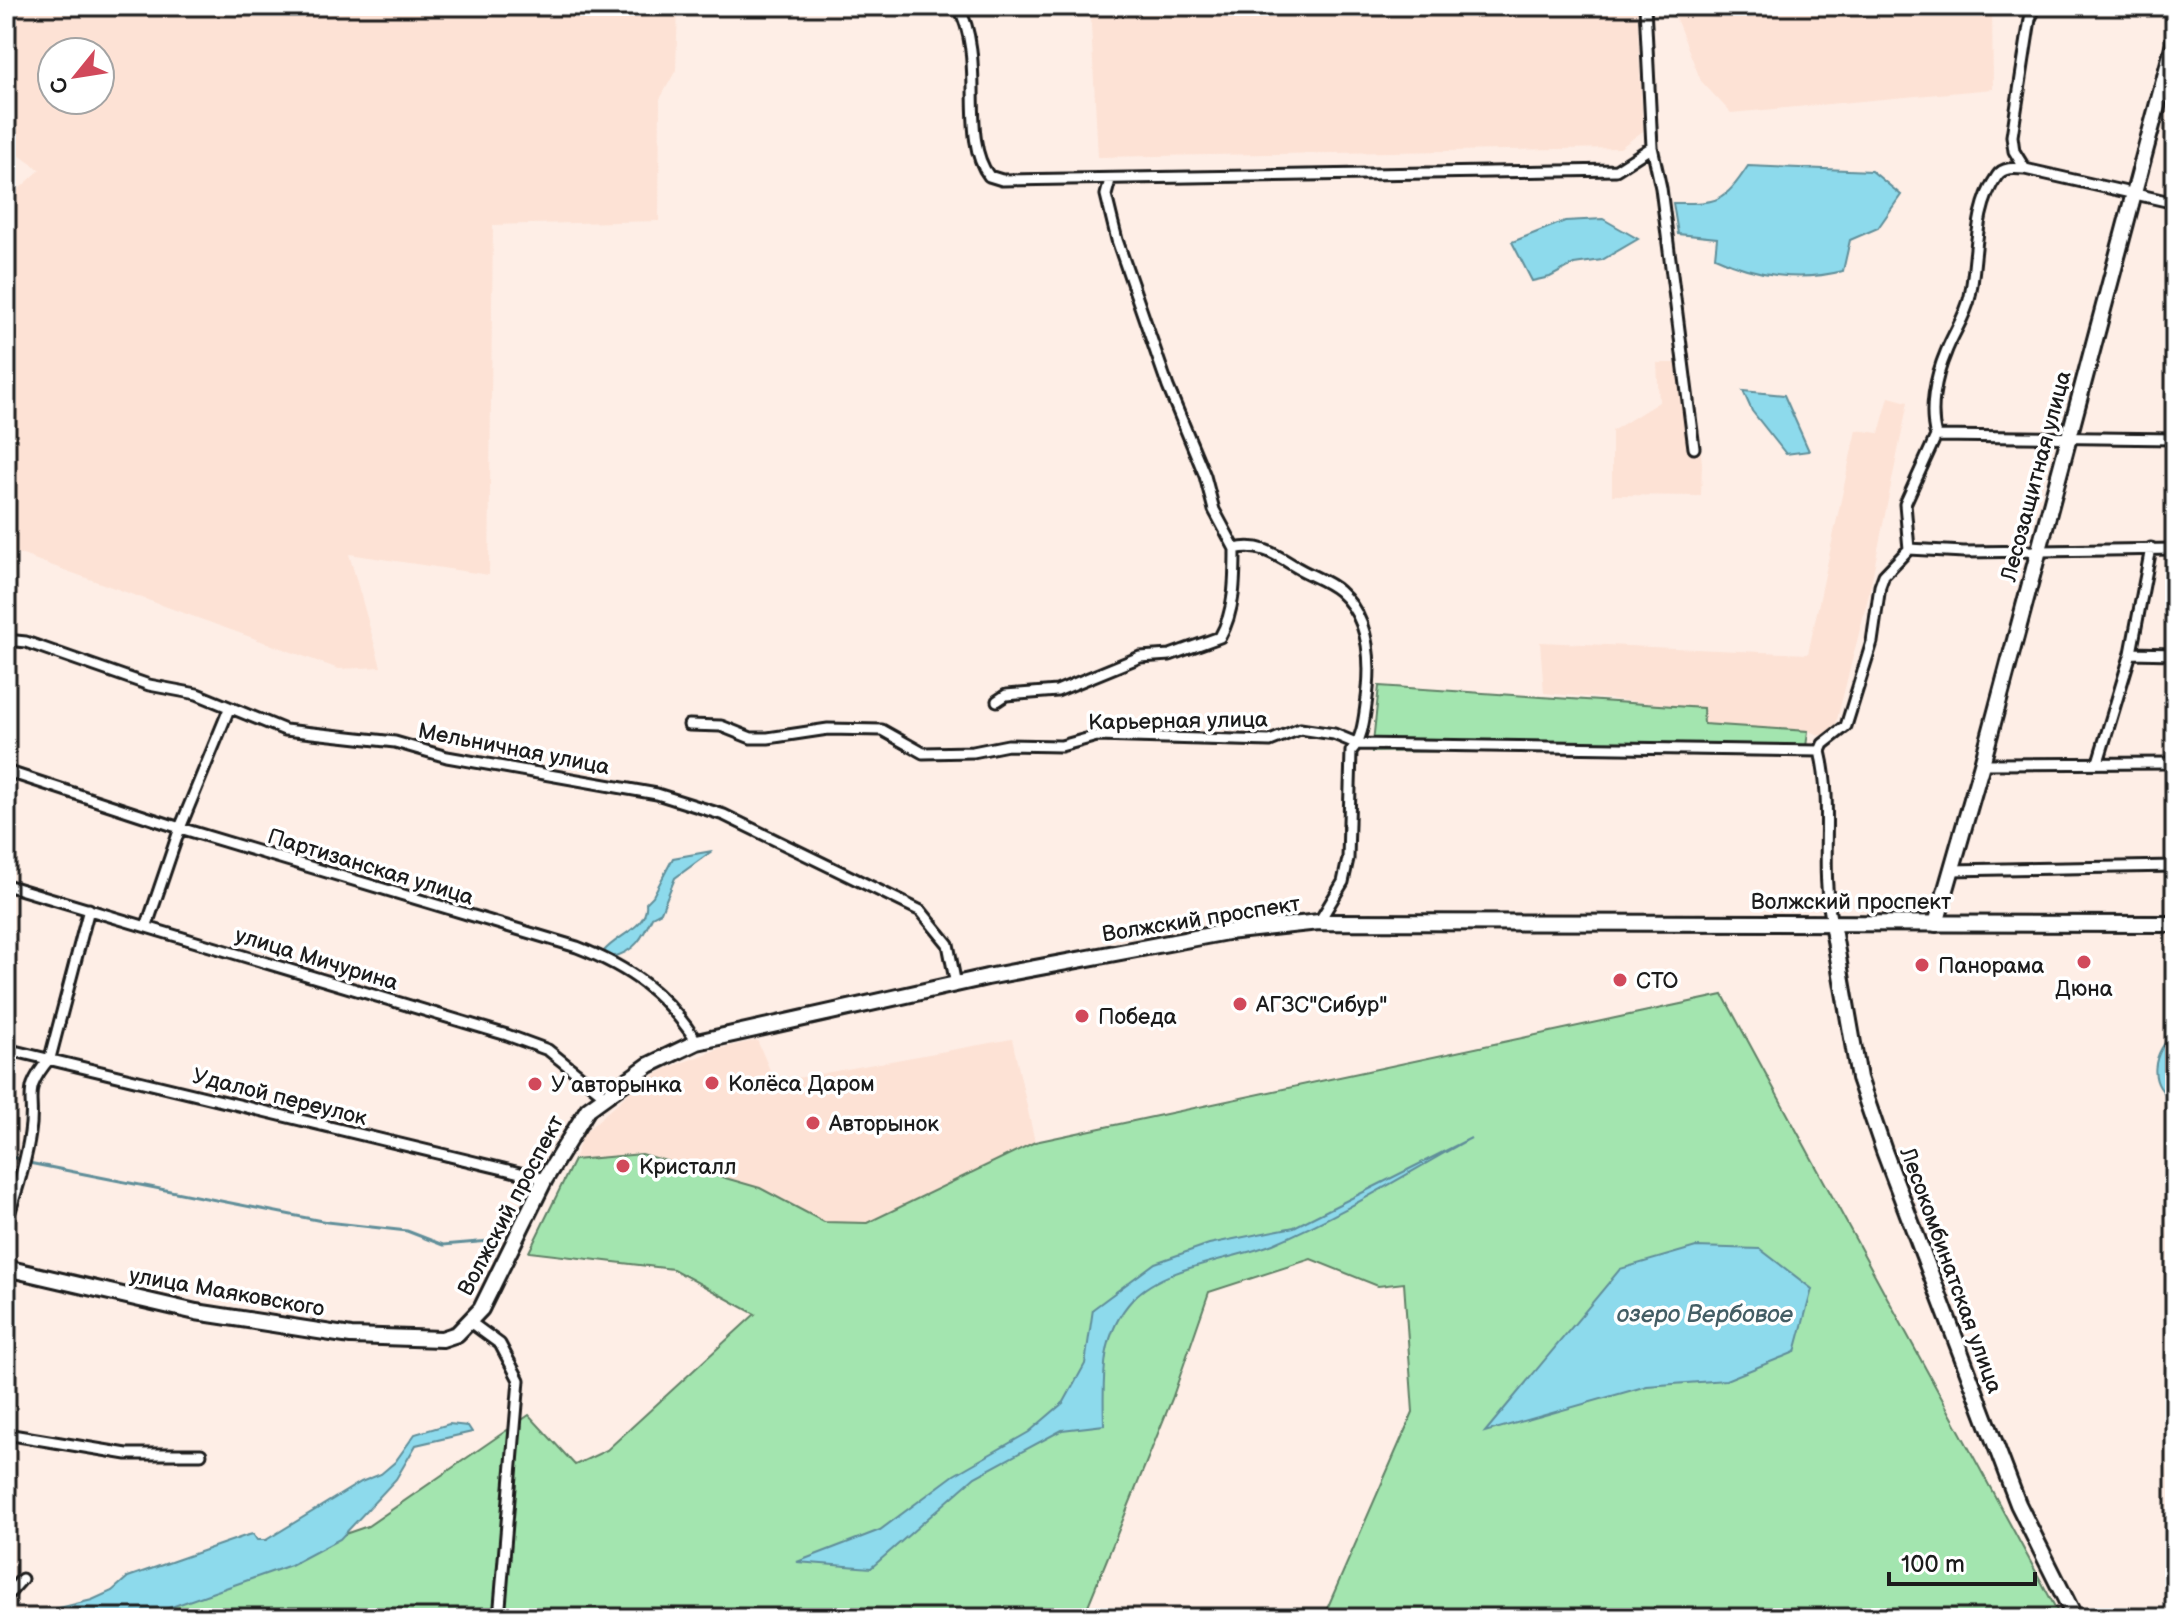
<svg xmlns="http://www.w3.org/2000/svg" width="2181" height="1624" font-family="'Balsamiq Sans',sans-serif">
<rect width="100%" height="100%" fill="#feeee6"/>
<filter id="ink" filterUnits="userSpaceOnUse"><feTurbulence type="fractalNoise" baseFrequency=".0125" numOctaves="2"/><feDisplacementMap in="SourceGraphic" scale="16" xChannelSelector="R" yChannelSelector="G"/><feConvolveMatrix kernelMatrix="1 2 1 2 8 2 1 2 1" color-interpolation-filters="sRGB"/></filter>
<g filter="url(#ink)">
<!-- built -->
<path fill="#fde2d5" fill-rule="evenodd" d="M6 6H678L676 70 660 99 659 221 493 225 489 575 349 554 381 667 339 669 6 549V201L40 170 6 146ZM52 52H100V100H52Z
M1090 6H1637L1643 131 1620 148 1098 157Z
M1671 6H1992L1993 89 1731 113 1701 81Z
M1657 363H1691L1702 463 1701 496 1612 495V431L1659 402Z
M1889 397 1908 402 1868 598 1832 739 1808 731 1704 724 1703 708 1544 693 1540 642 1808 654 1856 430 1879 433Z
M1012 1039 1035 1142 867 1223 824 1222 760 1188 642 1154 574 1160 583 1134 633 1089 663 1070 718 1049 757 1040 775 1082Z"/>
<!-- green -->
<path fill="#a3e5af" stroke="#608066" stroke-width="2" d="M1379 686 1703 708 1704 724 1808 731 1806 747 1372 752Z
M1723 995 2061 1618H1323L1413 1412 1404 1283 1378 1286 1311 1259 1209 1292 1172 1399 1083 1618H101L368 1526 529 1415 575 1465 607 1450 755 1314 673 1269 529 1252 574 1160 642 1154 760 1188 824 1222 867 1223 1035 1142Z"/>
<!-- water -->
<path fill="#8ddaec" stroke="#608e99" stroke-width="2" d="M1748 166 1872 171 1901 195 1878 228 1850 240 1843 271C1800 282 1755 276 1715 257L1717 238 1678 234 1673 203C1717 203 1723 204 1748 166Z
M1603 219 1638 239 1602 260 1574 264 1550 277 1532 281 1512 242 1565 221Z
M1743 391 1784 395 1809 451 1786 454 1752 411Z
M712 851 675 878 661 912 652 917C643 937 635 952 612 957L604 951C617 935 649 927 646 903L653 896 673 858Z
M2175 1032V1100C2145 1085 2153 1051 2175 1032Z
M1471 1138C1406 1174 1342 1215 1273 1244 1233 1260 1163 1266 1133 1299 1100 1334 1103 1379 1104 1425L1062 1430 975 1477 871 1568 797 1562 880 1530 954 1475 1029 1432 1064 1402 1085 1364 1093 1309 1155 1263 1209 1244 1294 1227Z
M1696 1247 1760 1249 1812 1289 1795 1352 1726 1380 1647 1386 1485 1432 1620 1269Z
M449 1424 468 1426 472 1432 416 1445 396 1479 340 1539 291 1565 140 1618H18L92 1600 112 1591 128 1577 245 1536 253 1534 257 1540H266L361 1482 381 1474 395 1462 415 1434Z"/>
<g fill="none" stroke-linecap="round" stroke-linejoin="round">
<!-- stream -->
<path stroke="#608e99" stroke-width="3" d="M6 1155 21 1160
M29 1163 327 1222 407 1231 443 1245 490 1241"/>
<!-- street casing -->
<g stroke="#1c1c1c" stroke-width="15">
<path id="street" d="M958 6C987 58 959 137 989 176L1002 180 1616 170 1652 147 1645 6
M1652 147 1661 188 1694 448
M2025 169 2175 203
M1110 180 1106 195 1117 240 1168 387 1205 476 1214 510 1235 549C1259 543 1275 554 1296 567 1309 575 1328 581 1339 591 1371 619 1372 666 1366 705 1364 720 1362 740 1351 751L1348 859 1343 882 1319 922
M1936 436 2175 439
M1909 549 1964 552 2175 549
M6 640 26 642 149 685 197 694 285 730 395 742 447 757 657 794 724 815 921 911 948 944 956 985
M2131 653 2175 654
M997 701 1006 695 1057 691 1140 657 1170 655 1220 637C1235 611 1235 578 1235 549
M689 725 721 726 751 738H768L828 729 882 730 923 753 973 752 1008 745 1061 746 1097 736 1270 741 1300 729 1334 734 1358 744 1820 751
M2098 762 2131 653 2151 548
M1982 764 2175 763
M6 771 180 828 577 947C631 968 665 993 697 1042
M1951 870 2175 866
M6 885 507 1035 548 1050 604 1095
M1832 923C1819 866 1834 808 1820 751L1823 744 1846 726 1872 642 1880 586 1884 575 1909 549 1905 504 1936 436C1929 410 1935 378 1946 352 1953 333 1966 316 1970 296 1978 258 1973 210 1997 176 2003 167 2014 168 2025 169L2014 151 2012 136 2030 19 2036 6
M147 925 180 828 229 709
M6 1049 545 1179
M6 1223C16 1194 26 1163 30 1133 36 1094 20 1094 50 1058L89 909
M470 1322 500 1344 519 1380 499 1618
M6 1434 127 1454H201
M6 1597 22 1579"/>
</g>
<!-- secondary casing -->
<g stroke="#1c1c1c" stroke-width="20">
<path id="secondary" d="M1832 923 1859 1078 1884 1151 2018 1504 2075 1618
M1936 924 1982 764 2175 39"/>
</g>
<!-- primary casing -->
<g stroke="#1c1c1c" stroke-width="20">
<path id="primary" d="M6 1268 196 1312 351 1336 442 1339 457 1334 481 1309 545 1179 588 1109 649 1065 697 1042 987 977 1227 932 1319 922 2175 924"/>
</g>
<!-- street -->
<use href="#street" stroke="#fff" stroke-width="9"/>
<!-- secondary -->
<use href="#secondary" stroke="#fff" stroke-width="14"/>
<!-- primary -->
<use href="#primary" stroke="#fff" stroke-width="14"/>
</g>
</g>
<!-- markers -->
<g fill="#d1495b" stroke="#fff" stroke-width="3">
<circle cx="2084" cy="962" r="8"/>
<circle cx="1922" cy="965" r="8"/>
<circle cx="1620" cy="980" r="8"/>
<circle cx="1240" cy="1004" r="8"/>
<circle cx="1082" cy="1016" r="8"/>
<circle cx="712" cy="1083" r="8"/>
<circle cx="535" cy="1084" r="8"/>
<circle cx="813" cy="1123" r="8"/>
<circle cx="623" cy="1166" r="8"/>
</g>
<g text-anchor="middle" stroke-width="7" stroke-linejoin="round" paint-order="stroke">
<!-- street labels -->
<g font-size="22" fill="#1c1c1c" stroke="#fff">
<text transform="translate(2035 476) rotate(-75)" y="8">Лесозащитная улица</text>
<text transform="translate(1178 720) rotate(-1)" y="8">Карьерная улица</text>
<text transform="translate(514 748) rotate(11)" y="8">Мельничная улица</text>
<text transform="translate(371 866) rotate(17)" y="8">Партизанская улица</text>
<text x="1851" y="909">Волжский проспект</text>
<text transform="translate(1201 918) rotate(-9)" y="8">Волжский проспект</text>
<text transform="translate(317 958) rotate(17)" y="8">улица Мичурина</text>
<text transform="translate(280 1096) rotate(14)" y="8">Удалой переулок</text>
<text transform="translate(510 1205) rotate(-62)" y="8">Волжский проспект</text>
<text transform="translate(1952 1270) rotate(70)" y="8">Лесокомбинатская улица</text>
<text transform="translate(227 1291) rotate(10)" y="8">улица Маяковского</text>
</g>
<!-- poi labels -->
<g font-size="22" fill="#1c1c1c" stroke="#fff" text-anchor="start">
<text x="1938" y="973">Панорама</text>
<text x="1636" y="988">СТО</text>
<text x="2084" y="996" text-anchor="middle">Дюна</text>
<text x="1256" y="1012">АГЗС"Сибур"</text>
<text x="1098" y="1024">Победа</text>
<text x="728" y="1091">Колёса Даром</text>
<text x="551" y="1092">У авторынка</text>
<text x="829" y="1131">Авторынок</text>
<text x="639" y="1174">Кристалл</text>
</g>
<!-- water labels -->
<g font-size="24" font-style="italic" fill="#445e65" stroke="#fff">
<text x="1705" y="1322">озеро Вербовое</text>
</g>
</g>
<!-- margin -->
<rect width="2181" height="1624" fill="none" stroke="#fff" stroke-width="32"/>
<rect x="16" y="16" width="2149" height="1592" fill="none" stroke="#1c1c1c" stroke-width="3" filter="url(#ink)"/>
<!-- north arrow -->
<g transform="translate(76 76) rotate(240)"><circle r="38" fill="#ffffff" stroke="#a4a4a4" stroke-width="2"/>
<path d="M0-6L14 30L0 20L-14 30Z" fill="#d1495b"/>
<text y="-12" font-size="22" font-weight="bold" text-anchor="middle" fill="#1c1c1c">С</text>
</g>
<!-- scale -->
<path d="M1889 1572v12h146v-12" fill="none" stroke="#1c1c1c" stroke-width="4"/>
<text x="1901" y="1572" font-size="24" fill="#1c1c1c" stroke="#ffffff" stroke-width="6" paint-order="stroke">100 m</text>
</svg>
